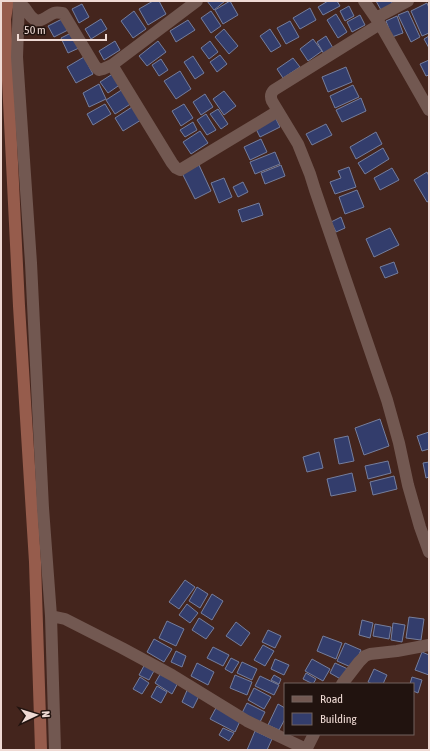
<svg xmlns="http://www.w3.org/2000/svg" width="430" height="751" font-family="'Asap Condensed',sans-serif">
<rect width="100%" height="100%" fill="#44251d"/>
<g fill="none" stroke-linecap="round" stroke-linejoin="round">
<!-- canal -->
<path stroke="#965c4c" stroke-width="12" d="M8 1 5 19 19 306 35 562 41 750"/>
</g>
<!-- building -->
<path fill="#333d6c" stroke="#757e9d" d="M153 1H159L166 14 148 25 139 9Z
M207 1H225L214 10Z
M230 1 238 15 223 24 215 10Z
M328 1H337L340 6 323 15 318 7Z
M376 1H391L393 4 381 10Z
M427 3 429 8V33L422 36 411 11Z
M82 4 89 17 79 23 72 9Z
M349 6 354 16 345 21 340 11Z
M310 8 316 20 300 29 293 18Z
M134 11 146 29 133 38 121 21Z
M211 11 221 26 211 33 201 18Z
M408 11 420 37 411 42 398 15Z
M336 14 347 32 338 38 327 20Z
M360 15 365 25 352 32 347 22Z
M397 16 403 33 392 37 386 21Z
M64 18 70 29 54 37 48 26Z
M101 19 107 29 91 39 85 29Z
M188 20 195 30 176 42 170 31Z
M290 21 299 37 286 44 277 28Z
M224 29 238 46 229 54 215 37Z
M270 29 281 46 271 52 260 36Z
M71 33 79 48 68 53 61 38Z
M326 36 333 48 324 54 317 42Z
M429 36V48L424 39Z
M313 39 322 51 308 61 300 49Z
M115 41 120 50 104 60 99 51Z
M158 41 166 52 147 66 139 56Z
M210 41 218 52 209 59 201 48Z
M220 55 227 64 217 72 210 62Z
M193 56 204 73 195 79 184 62Z
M84 57 93 74 76 83 67 67Z
M293 58 300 67 283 78 277 69Z
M161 59 168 70 159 76 152 65Z
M429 60V75L426 76 420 64Z
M346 67 352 82 328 92 322 77Z
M180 71 191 89 176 99 164 81Z
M114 73 121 84 108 93 100 82Z
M99 84 106 99 89 107 83 93Z
M353 85 359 97 335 108 330 96Z
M123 89 132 103 115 114 106 100Z
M224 91 236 106 224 115 213 99Z
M205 94 213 107 201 115 193 102Z
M361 98 366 111 342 122 336 110Z
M105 104 111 114 93 125 87 114Z
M184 104 193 118 181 126 172 111Z
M132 107 141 120 123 131 115 118Z
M218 109 228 124 221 129 210 114Z
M206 114 216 130 207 135 197 120Z
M275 117 280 127 260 137 255 127Z
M193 122 197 130 185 137 180 130Z
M326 124 332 135 312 145 306 134Z
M200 131 208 143 191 154 183 142Z
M376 132 382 144 356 159 350 147Z
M261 139 267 152 250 160 244 147Z
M383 148 389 159 365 174 358 163Z
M275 152 280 164 255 174 250 162Z
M199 165 211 191 195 199 182 173Z
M281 165 285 176 265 184 261 173Z
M349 167 356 187 335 194 330 182 341 178 338 171Z
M392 168 399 180 380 190 374 178Z
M427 172 429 176V201L427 202 414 180Z
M224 178 232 197 219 203 211 183Z
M243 182 248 192 238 197 233 187Z
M357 190 364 207 345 214 339 197Z
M259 203 263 215 242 222 238 210Z
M341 217 345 228 336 232 331 222Z
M390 228 399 245 374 257 366 239Z
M394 262 398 273 385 278 380 267Z
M380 419 389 446 364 455 355 428Z
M429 432V449L422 451 417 436Z
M348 436 354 461 339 464 334 439Z
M319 452 323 468 307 472 303 457Z
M388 461 391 473 368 479 365 466Z
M429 462V477L426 478 423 463Z
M352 473 356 491 331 496 327 479Z
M394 476 397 489 373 495 370 482Z
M185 580 195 587 179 609 169 602Z
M197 587 208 594 200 608 189 601Z
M212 594 223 601 212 620 201 613Z
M187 604 198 613 190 623 179 615Z
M409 617 424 619 421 640 406 638Z
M199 618 214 628 206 639 192 630Z
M362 620 373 623 370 638 359 635Z
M167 621 184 629 176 646 159 638Z
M236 622 250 633 241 646 226 636Z
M393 623 405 625 402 642 391 640Z
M375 624 391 627 389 639 373 636Z
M268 630 281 636 275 648 262 642Z
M323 636 342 643 336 659 317 651Z
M154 639 172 649 164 662 147 652Z
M345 643 361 650 353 668 337 661Z
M263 645 274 651 265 666 254 660Z
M213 647 229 655 223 666 207 658Z
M176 651 186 656 182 667 171 662Z
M422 652 429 655V675L415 670Z
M231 658 239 662 232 673 225 669Z
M275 659 289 665 284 675 271 669Z
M312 659 330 669 323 681 305 671Z
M242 662 257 669 252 680 237 673Z
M197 663 214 672 208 685 191 676Z
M335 663 350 670 344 681 330 673Z
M145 664 155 669 149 680 139 675Z
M374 669 387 675 383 684H372L368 682Z
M162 671 179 681 172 694 155 683Z
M306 673 316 679 313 684 303 679Z
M235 675 252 682 247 695 230 688Z
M274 675 281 679 279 684 271 680Z
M260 676 279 685 274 695 255 686Z
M140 677 149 683 142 694 133 689Z
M412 677 422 680 418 693 413 691V684H410Z
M157 686 167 692 161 703 151 697Z
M188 688 200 694 193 708 182 702Z
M254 688 271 697 264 709 248 700Z
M247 703 265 712 260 722 242 713Z
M278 704 285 708V719L279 730 268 725Z
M217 706 241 719 235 732 210 719Z
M223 728 234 733 229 741 219 735Z
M255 731 272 739 267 750H247Z"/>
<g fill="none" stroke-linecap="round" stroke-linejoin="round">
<!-- minor -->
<path stroke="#725851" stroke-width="12" d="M19 1 17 57 31 263 43 508 51 616 55 750
M364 1 380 24 429 110
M19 3C28 8 27 15 34 19 40 24 48 15 54 13 57 12 60 13 63 13L95 66 99 70 103 69 112 65 197 1
M376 18 408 1
M380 24 274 90C271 93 270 96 272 101L298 144 310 174 315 190 387 400 399 443 408 485 420 527 429 552
M112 65 172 163 176 168 180 170 278 111
M51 616 65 619 122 648 172 675 247 721 306 749
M342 684 359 662 365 656 370 654 397 651 429 645
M306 750 314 734"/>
</g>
<!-- border -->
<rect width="430" height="751" fill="none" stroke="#efdad4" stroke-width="4"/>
<!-- legend -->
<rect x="284" y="683" width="130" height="52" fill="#21130f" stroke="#73635e"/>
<rect x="292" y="696" width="20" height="6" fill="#725851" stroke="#73635e"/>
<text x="320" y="703" font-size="12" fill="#efdad4">Road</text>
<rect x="292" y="713" width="20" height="12" fill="#333d6c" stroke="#73635e"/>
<text x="320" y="723" font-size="12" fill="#efdad4">Building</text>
<!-- north arrow -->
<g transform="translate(36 715) rotate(86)" stroke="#21130f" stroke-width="3" paint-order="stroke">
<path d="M0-3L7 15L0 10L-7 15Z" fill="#efdad4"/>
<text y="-6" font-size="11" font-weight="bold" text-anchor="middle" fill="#efdad4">N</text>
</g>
<!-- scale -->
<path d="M18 34v6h88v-6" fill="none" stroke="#efdad4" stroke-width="2"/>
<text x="24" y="34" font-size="12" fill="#efdad4" stroke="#21130f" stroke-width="3" paint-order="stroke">50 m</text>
</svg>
